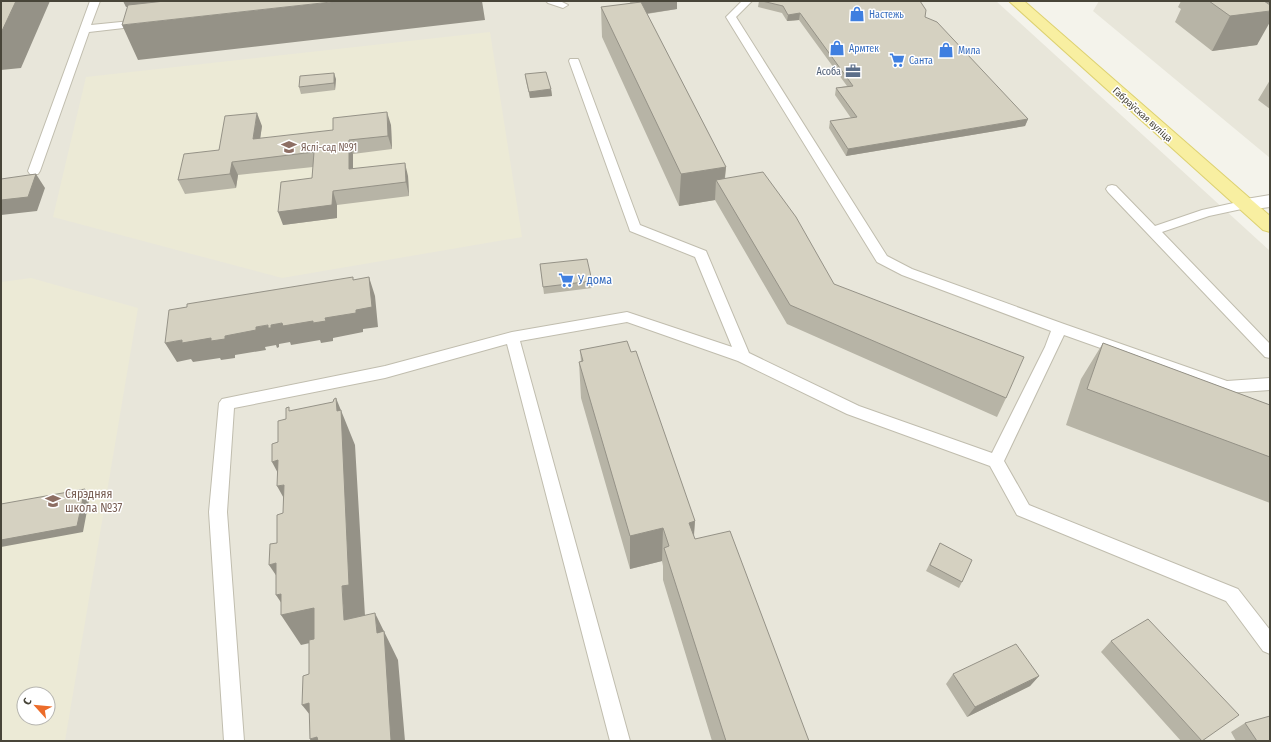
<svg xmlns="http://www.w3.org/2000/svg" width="1271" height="742" font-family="'Fira Sans Condensed',sans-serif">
<rect width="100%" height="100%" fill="#f4f3eb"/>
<!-- residential -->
<path fill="#e8e6da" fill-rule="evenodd" d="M1 1H996L1270 251V741H1ZM24 694H48V718H24Z
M1099 1H1270V158L1093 11Z"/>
<!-- education -->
<path fill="#ecead6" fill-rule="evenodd" d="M490 32 522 237 282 278 53 217 86 77Z
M31 278 138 308 65 741H1V282ZM24 694H48V718H24Z"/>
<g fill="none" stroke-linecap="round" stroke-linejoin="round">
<!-- service casing -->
<g stroke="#c0bdae" stroke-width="2">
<path id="service" d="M90 1H100L91 25 141 20 146 23 141 26 89 32 40 171 38 174H30L28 171Z
M546 1H560L568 5 563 8 548 3Z
M742 1H752L736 17 887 256 912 269 1064 324 1227 381 1270 378V390L1227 393 1064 335 1004 461 1029 505 1238 589 1270 630V654L1263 651 1226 601 1017 515 990 466 847 414 738 361 627 322 520 341 630 741H610L507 344 385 378 234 408 227 512 244 741H224L209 512 219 403 222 399 385 366 512 332 627 312 732 347 695 257 630 231 629 228 569 61 570 59H578L579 61 640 225 706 251 749 353 859 406 992 453 1045 347 1051 331 902 275 877 262 726 17Z
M1112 185 1116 186 1155 226 1202 210 1247 200 1251 201 1253 204 1251 207 1209 216 1162 232 1270 344V358L1265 357 1108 192 1106 189 1108 186Z"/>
</g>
<!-- minor casing -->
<g stroke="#c0bdae" stroke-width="2">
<path id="minor" d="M1270 195V207L1247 210 1240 208 1238 204 1240 200Z"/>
</g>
<!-- primary casing -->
<g stroke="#ddd171" stroke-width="2">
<path id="primary" d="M1009 1H1024L1270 216V232L1263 230Z"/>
</g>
<!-- service -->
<use href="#service" fill="#fff" fill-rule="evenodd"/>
<!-- minor -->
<use href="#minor" fill="#fff" fill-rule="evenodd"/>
<!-- primary -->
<use href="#primary" fill="#f8efa1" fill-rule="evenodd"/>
</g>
<!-- wall -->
<path fill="#b7b4a6" d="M629 1H677V9L647 14 726 167 725 179 834 284 1006 398 997 417 787 324 715 200 679 206 602 37 601 7 631 4Z
M759 1H920L925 17 1028 119 1025 126 846 156 829 128 830 121 851 118 835 95 836 88 847 86 799 20 787 21 782 13 758 7Z
M1181 1H1270L1268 4 1257 45 1212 51 1175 22 1181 9 1178 7Z
M525 74 551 89 552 96 530 98 526 81Z
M336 79 335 90 301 94 299 87Z
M1270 80V109L1258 100Z
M391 125 392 149 353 154V169L408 176 409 196 337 205V218L283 225 312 178 313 167 238 175 236 188 185 194 178 180 219 150 262 126 260 139Z
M540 264 592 281V288L544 294Z
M1103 343 1270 405V503L1066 425 1081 379Z
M580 350 631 352 695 521 694 537 809 741H712L663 580V566L662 561 630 569 581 398 579 362H581Z
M940 543 962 582 959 588 926 571Z
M1111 641 1202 741H1181L1101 652Z
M953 674 1039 676 1030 686 967 717 946 684Z
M1245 723 1270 741H1236L1231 732Z"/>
<!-- shaded-wall -->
<path fill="#959287" d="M6 1H50L21 68 1 70V33Z
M123 1H178L126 7Z
M340 1H482L485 20 138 60 122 25Z
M637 1H677V9L637 15Z
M1250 1H1270L1264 12 1270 11V22L1257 45 1212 51 1230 16Z
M800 13 799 20 787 21 788 15Z
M334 73 336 79 335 90 334 83Z
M551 89 552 96 530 98 529 92Z
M387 112 391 125 392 149 388 136Z
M257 113 262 126 258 153 253 139Z
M1028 119 1025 126 846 156 848 149Z
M349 140 353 154V183L349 169Z
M232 162 238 175 236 188 230 174Z
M405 163 408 176 409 196 406 182Z
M726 167 723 192 716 180 715 200 679 206 681 174Z
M36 174 45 188 37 211 1 215V200Z
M333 191 337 205V218L283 225 278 212Z
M369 277 375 296 378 327 363 329V332L333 338V341L321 343 320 340 291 345 290 342 279 344V347L277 348 276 345 265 347 266 350 235 355V358L221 360 220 358 193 362 191 359 177 362 165 343 182 340 225 336 256 327 282 323 325 318 356 310Z
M336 398 355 445 365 616 344 620 342 586Z
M278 460 290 496 272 462Z
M284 485 296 520 277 486Z
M85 489 90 495 83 532 1 547V540Z
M695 521 692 554 689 523Z
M663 528 662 561 630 569V536Z
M276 563 290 596 269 565Z
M281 594 314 608 332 638 301 645 281 615 288 613 276 595Z
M375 613 398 660 405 741H391L377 633Z
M1039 676 1030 686 967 717 975 707Z
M309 703 323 731 302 705Z
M317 737 321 741H311L310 739Z"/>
<!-- building -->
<path fill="#d5d1c1" stroke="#959287" d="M1 1H16L1 33Z
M165 1H340L122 25 128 5Z
M762 1H920L926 10 925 17 937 22 1028 119 848 149 830 121 857 117 836 88 853 86 800 13 788 15 783 6Z
M1209 1H1264L1270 5V11L1230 16Z
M641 2 726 167 681 174 601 7Z
M546 72 551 89 529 92 525 74Z
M334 73V83L299 87 300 76Z
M387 112 388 136 349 140V169L405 163 406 182 333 191 332 205 278 212 281 182 312 178 314 152 232 162 230 174 178 180 184 154 219 150 225 116 257 113 253 139 333 130V118Z
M763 172 796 217 834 284 1024 357 1006 398 790 305 716 180Z
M36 174 28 197 1 200V179Z
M587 259 592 281 543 287 540 264Z
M353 277V280L369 277 372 307 356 310V313L325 318 326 321 313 323V321L283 326 282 323 271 325V328H268V325L256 327V330L225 336V339L211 341V338L182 343V340L165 343 169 310 187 307V304Z
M627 341 631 352 636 351 695 521 689 523 695 539 730 531 809 741H726L664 548 669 546 663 528 630 536 579 362 583 361 580 350Z
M1103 343 1270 405V457L1087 389Z
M336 398 337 411 341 410 349 585 342 586 344 620 375 613 377 633 384 631 391 741H318L317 737 310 739 309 703 302 705 303 676 309 674V640L314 639V608L281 615V594L276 595V563L269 565 270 544 277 543V515L283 513 284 485 277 486 278 460 272 462V444L278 442V421L286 419V408L289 407V411L333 402 334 399Z
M85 489 77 526 1 540V504Z
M940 543 972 560 962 582 930 565Z
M1148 619 1239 715 1202 741 1111 641Z
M1016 644 1039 676 975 707 953 674Z
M1270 716V741H1257L1245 723Z"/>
<!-- icons -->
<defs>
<g id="shop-bare" transform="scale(1.2)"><path d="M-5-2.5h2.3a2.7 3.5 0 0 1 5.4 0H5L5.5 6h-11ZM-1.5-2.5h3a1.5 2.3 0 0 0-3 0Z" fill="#3f7fe0" stroke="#fff" stroke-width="2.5" paint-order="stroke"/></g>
<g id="supermarket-bare" transform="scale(1.2)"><path d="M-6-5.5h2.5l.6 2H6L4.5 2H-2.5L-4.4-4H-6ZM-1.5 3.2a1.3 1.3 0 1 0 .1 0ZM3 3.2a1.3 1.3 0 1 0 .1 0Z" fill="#3f7fe0" stroke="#fff" stroke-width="2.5" paint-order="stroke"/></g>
<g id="office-bare" transform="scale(1.2)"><path d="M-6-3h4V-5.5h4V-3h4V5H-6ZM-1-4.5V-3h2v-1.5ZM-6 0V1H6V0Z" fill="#5c6f8a" stroke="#fff" stroke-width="2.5" paint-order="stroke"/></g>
<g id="school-bare" transform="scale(1.2)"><path d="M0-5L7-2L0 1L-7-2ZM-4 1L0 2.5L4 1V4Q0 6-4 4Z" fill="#8d6e63" stroke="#fff" stroke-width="2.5" paint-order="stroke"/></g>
</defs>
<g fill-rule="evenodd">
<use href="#shop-bare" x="857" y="14"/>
<use href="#shop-bare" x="837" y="48"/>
<use href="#shop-bare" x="946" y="50"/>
<use href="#supermarket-bare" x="897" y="60"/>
<use href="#office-bare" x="853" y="71"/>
<use href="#school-bare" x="289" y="147"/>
<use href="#supermarket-bare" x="566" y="280"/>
<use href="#school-bare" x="53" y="501"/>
</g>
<g text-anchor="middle" stroke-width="3" stroke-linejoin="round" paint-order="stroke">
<!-- far-shop labels -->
<g font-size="10" fill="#366cbe" stroke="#fff" text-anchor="start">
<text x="869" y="18">Настежь</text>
<text x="849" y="52">Армтек</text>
<text x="958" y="54">Мила</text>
<text x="909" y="64">Санта</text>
</g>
<!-- far-service labels -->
<g font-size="10" fill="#4e5e75" stroke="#fff" text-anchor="end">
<text x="841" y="75">Асоба</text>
</g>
<!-- far-street labels -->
<g font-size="10" fill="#484539" stroke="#fff">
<text transform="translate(1143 114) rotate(42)" y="4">Габраўская вуліца</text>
</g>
<!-- far-education labels -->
<g font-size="10" fill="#785e54" stroke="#fff" text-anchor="start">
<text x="301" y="151">Яслі-сад №91</text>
</g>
<!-- shop labels -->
<g font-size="12" fill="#366cbe" stroke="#fff" text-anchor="start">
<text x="578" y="284">У дома</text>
</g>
<!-- education labels -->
<g font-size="12" fill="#785e54" stroke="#fff" text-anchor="start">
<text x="65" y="498">Сярэдняя<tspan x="65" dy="14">школа №37</tspan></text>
</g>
</g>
<!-- border -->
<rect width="1271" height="742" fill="none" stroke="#484539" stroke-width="4"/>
<!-- north arrow -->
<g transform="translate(36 706) rotate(297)"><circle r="19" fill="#ffffff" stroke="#b6b5b0"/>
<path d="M0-3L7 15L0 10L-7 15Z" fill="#ec6c2a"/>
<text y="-6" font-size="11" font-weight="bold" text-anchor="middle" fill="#484539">С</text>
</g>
</svg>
